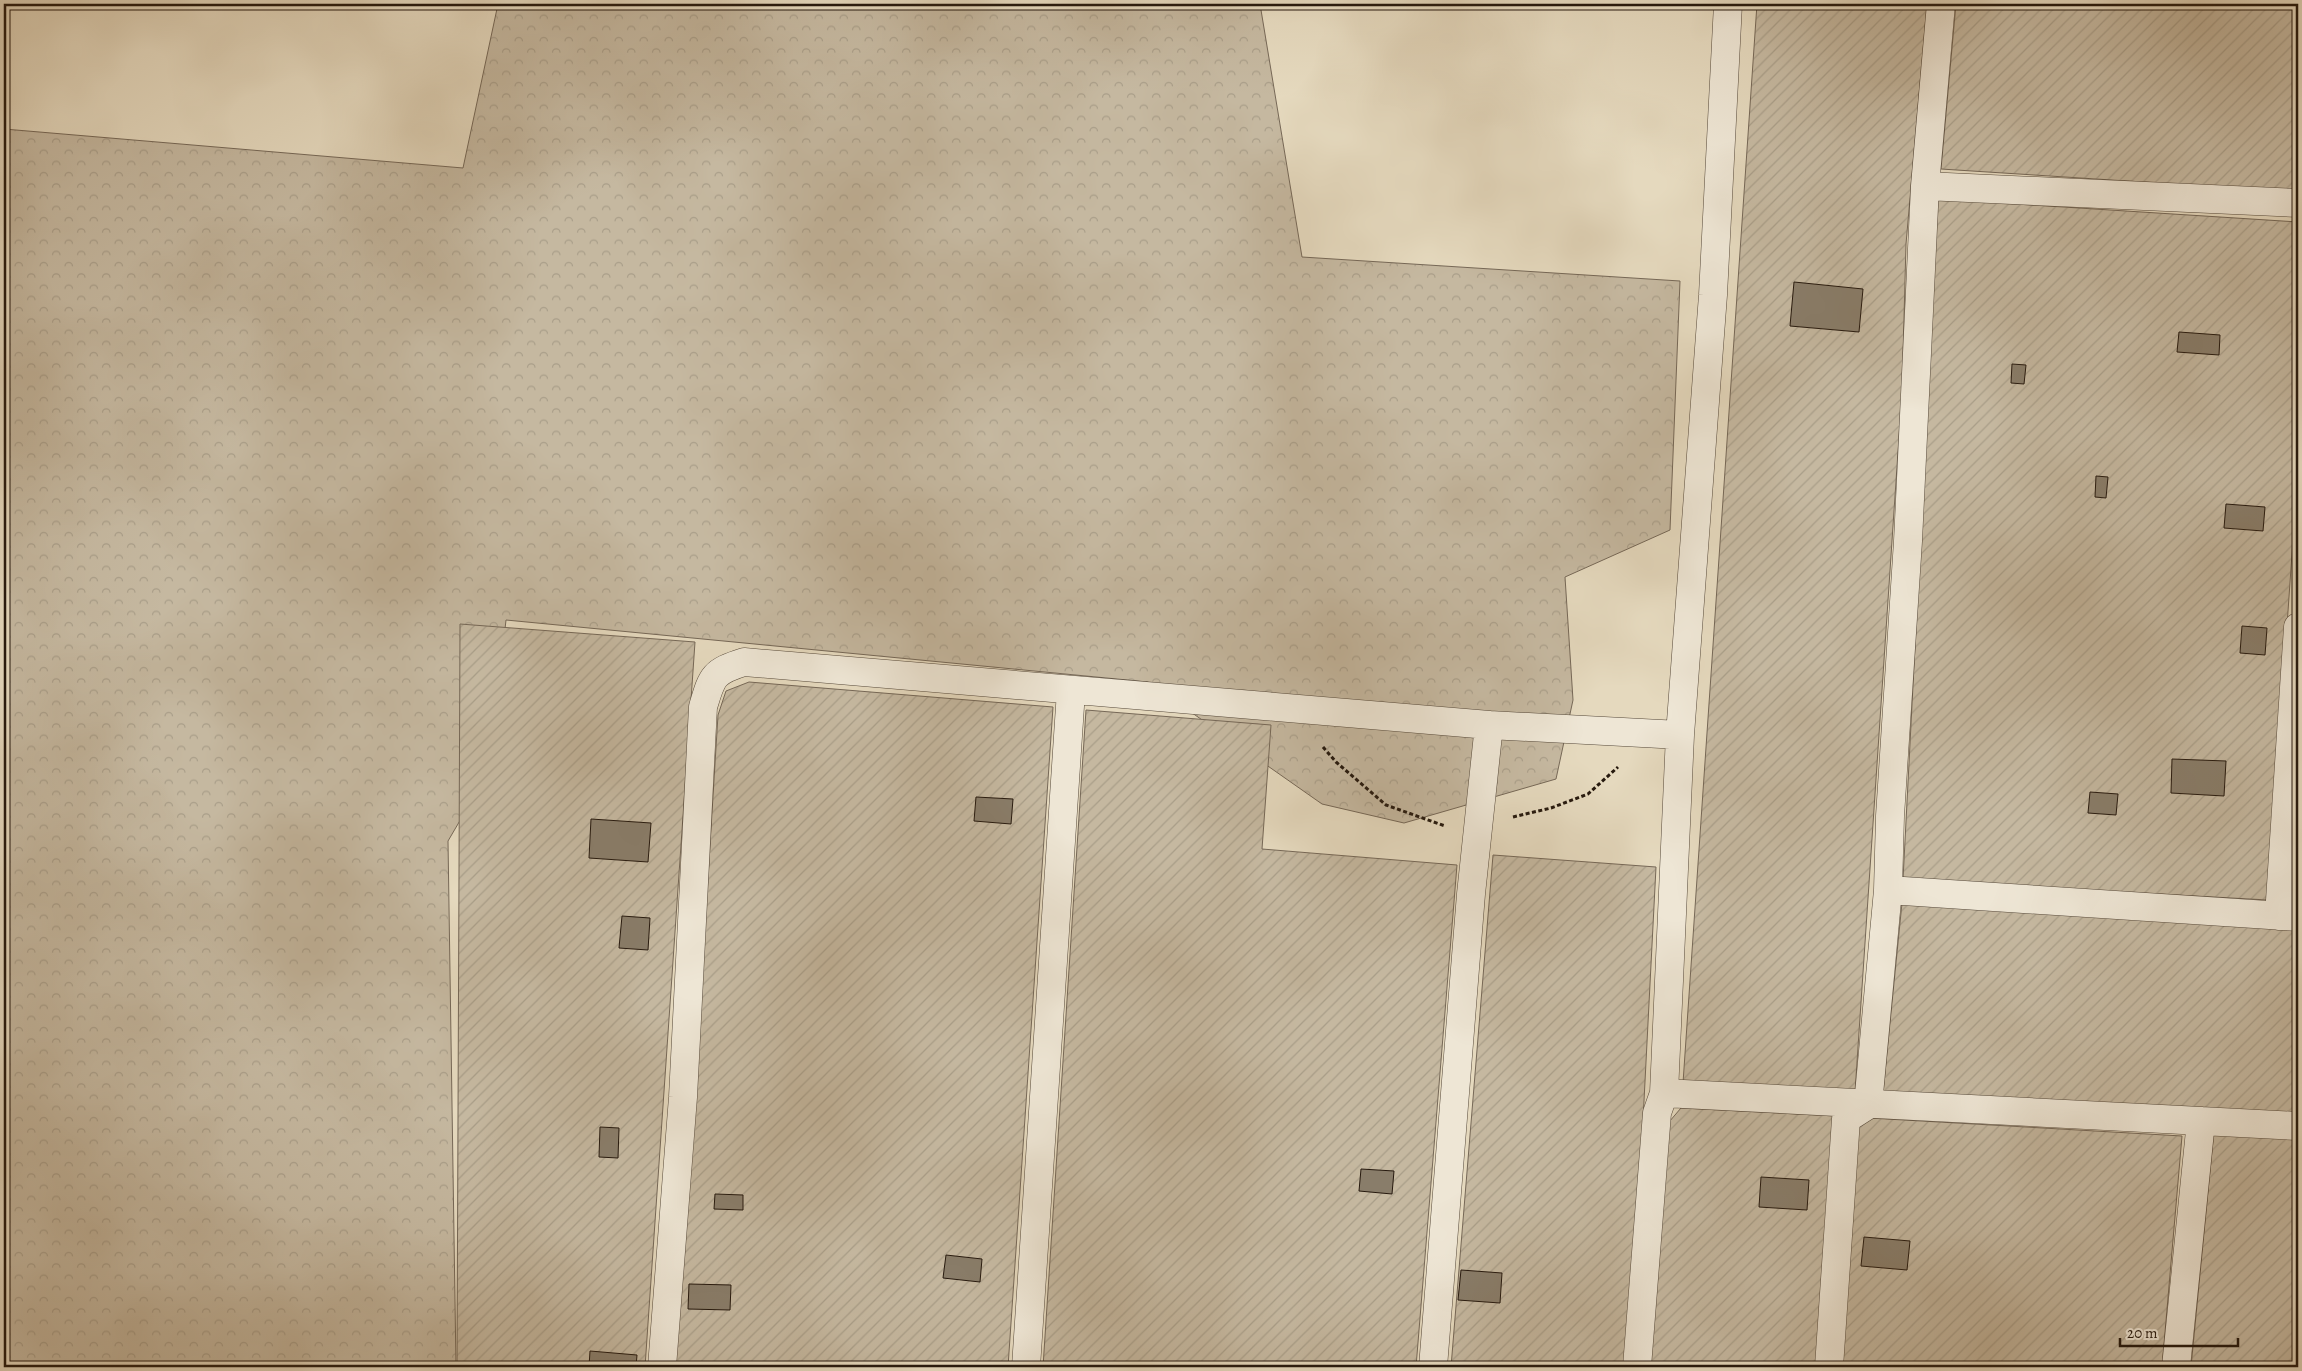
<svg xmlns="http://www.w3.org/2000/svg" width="2302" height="1371" font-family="Alegreya,serif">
<defs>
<pattern id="forest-crowns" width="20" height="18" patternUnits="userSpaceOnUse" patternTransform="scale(1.25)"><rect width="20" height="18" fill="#c5b8a0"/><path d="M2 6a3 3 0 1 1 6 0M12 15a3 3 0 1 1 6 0" fill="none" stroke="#a99e89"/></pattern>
<pattern id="garden-furrows" width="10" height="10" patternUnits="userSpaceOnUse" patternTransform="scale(1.25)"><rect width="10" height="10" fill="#c5b8a0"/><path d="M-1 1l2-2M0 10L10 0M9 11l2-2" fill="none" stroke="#a99e89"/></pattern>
</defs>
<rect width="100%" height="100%" fill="#e5d9be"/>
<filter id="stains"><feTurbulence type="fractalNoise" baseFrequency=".004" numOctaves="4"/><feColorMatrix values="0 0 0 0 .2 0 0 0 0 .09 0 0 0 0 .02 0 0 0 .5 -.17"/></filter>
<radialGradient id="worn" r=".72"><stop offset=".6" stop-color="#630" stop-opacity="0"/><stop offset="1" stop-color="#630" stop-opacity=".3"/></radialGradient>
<!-- forest -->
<path fill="url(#forest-crowns)" stroke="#766857" d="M498 4H1260L1302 257 1680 281 1670 530 1565 577 1573 700 1556 779 1404 823 1322 804 1148 682 506 620 489 771 448 841 456 1367H4V129L463 168Z"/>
<!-- garden -->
<path fill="url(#garden-furrows)" stroke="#766857" d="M1757 4H1927L1906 244 1902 392 1855 1092 1683 1083Z
M1956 4H2298V192L1941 169Z
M1938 199 2298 222V467L2268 900 1903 880Z
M460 624 695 642 645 1367H457Z
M749 682 1053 707 1008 1367H674L700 1008 718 715 726 691Z
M1086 710 1271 725 1262 849 1457 865 1416 1367H1043Z
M1493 855 1656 867 1638 1218 1625 1367H1451Z
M1902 903 2298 929V1114L1883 1093Z
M1681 1108 1836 1116 1819 1367H1648L1669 1122Z
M1869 1118 2182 1136 2162 1367H1841L1854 1132Z
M2214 1130 2298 1135V1367H2191Z"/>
<!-- building -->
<path fill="#897d6a" stroke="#26190e" d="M1794 282 1863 289 1859 332 1790 326Z
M2179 332 2220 335 2219 355 2177 352Z
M2012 364 2026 365 2024 384 2011 383Z
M2096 476 2108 477 2106 498 2095 497Z
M2226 504 2265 507 2263 531 2224 528Z
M2242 626 2267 628 2265 655 2240 653Z
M2172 759 2226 761 2224 796 2171 793Z
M2090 792 2118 794 2116 815 2088 813Z
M976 797 1013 799 1011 824 974 821Z
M591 819 651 823 648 862 589 858Z
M622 916 650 918 648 950 619 948Z
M600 1127 619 1128 618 1158 599 1157Z
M1361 1169 1394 1171 1392 1194 1359 1191Z
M1761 1177 1809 1180 1807 1210 1759 1207Z
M715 1194 743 1195V1210L714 1209Z
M1864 1237 1910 1241 1907 1270 1861 1266Z
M946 1255 982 1259 980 1282 943 1278Z
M1461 1270 1502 1273 1500 1303 1458 1300Z
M689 1284 731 1285 730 1310 688 1309Z
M590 1351 637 1355 636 1367H589Z"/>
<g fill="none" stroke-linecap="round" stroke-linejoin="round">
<!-- minor casing -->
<g stroke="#56493a" stroke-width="29">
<path id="minor" d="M1925 186 2298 203
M1888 890 2298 917
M2279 916 2298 627
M1664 1093 2298 1126
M1868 1105 1888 890 1890 816 1908 541 1925 186 1941 4
M662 1367 683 1097 703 707C712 677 712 672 744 662L1489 725 1680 735
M1026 1367 1071 691
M1433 1367 1471 894 1489 725
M1637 1367 1657 1113 1664 1093 1680 735 1713 295 1728 4
M1829 1367 1846 1119 1868 1105
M2176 1367 2201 1121"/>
</g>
<!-- path -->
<path stroke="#26190e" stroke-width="3" stroke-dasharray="4 2.5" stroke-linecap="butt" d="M1323 747 1336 762 1386 805 1445 826
M1513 817 1551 808 1588 794 1618 767"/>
<!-- minor -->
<use href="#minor" stroke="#eee6d5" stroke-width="28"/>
</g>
<!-- margin -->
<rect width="2302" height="1371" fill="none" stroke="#e5d9be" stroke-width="20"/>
<rect x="5" y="5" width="2292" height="1361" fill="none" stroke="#26190e" stroke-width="2.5"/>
<rect x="10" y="10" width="2282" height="1351" fill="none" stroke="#26190e"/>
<!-- scale -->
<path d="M2120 1338v8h118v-8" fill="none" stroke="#26190e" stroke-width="2.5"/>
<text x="2127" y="1338" font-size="15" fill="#26190e" stroke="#eee6d5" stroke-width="4" paint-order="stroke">20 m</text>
<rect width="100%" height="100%" filter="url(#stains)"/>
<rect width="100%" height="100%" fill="url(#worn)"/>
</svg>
